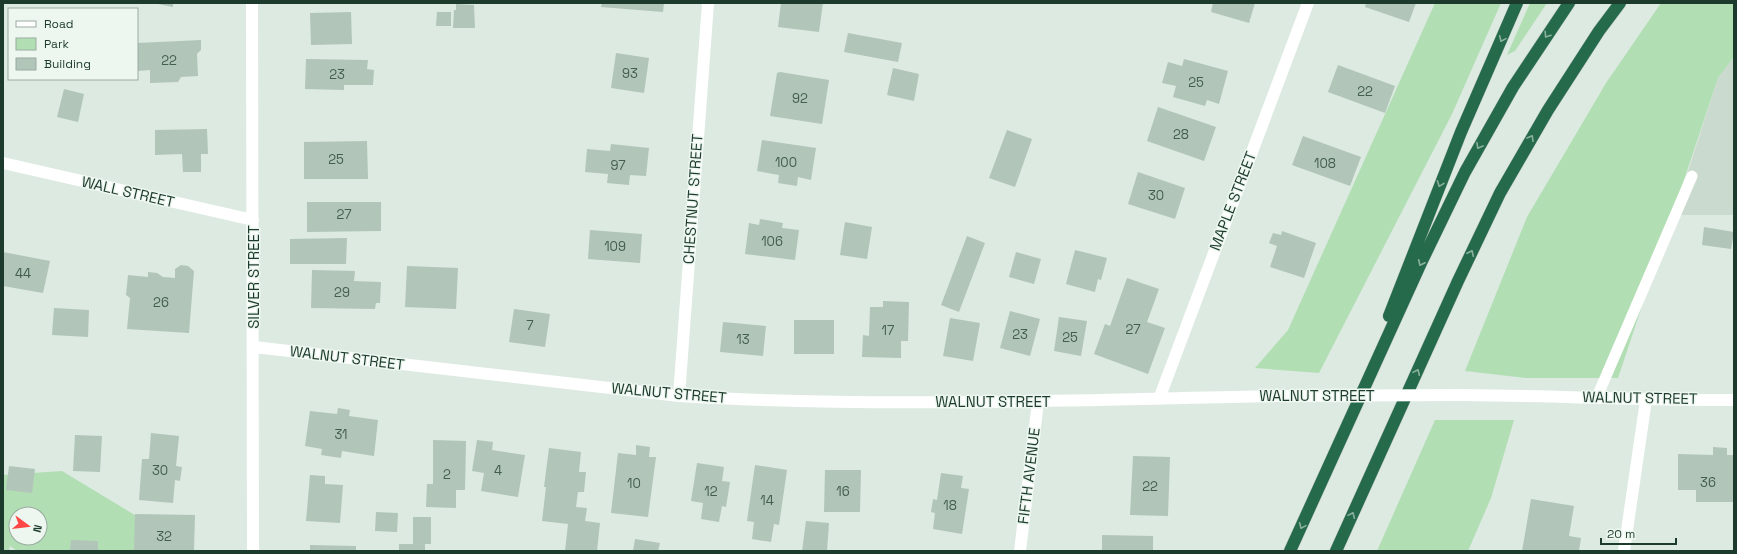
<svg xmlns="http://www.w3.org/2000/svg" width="1737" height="554" font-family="'Space Grotesk',sans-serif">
<rect width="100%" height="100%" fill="#dceae1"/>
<!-- built -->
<path fill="#cbdacf" d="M1734 57V215H1674L1718 78Z"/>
<!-- green -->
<path fill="#b2deb4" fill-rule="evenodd" d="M1435 3H1501L1452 114 1319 373 1255 368 1288 330Z
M1530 3H1547L1515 51 1507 55Z
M1661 3H1734V57L1718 78 1618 378H1526L1465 371 1527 217 1606 83Z
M1435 420H1514L1491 498 1468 551H1377Z
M62 471 153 526 150 551H17L10 546 9 551H3V475ZM16 514H40V538H16Z"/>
<!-- building -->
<path fill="#b2c5b9" d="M153 3H173V7Z
M602 3H664L663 12 601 7Z
M781 3H823L819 32 778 27Z
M1213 3H1255L1249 23 1211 12Z
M1366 3H1416L1409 22 1365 7Z
M456 4 474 5 475 28H453L454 10H456Z
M351 12 352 44 311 45 310 13Z
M437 12H451V26H436Z
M848 33 902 43 898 62 844 52Z
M201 40V50L197 54 198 76 181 77 178 82 150 83V70L138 71 137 43Z
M616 53 649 58 644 93 611 88Z
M306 59 368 60 367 69 374 70 373 85H344V90L305 89Z
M1184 59 1228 71 1219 104 1207 100 1205 106 1173 97 1176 86 1162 83 1168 62 1182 66Z
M1338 65 1395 86 1385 113 1328 92Z
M893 68 919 74 914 101 887 95Z
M780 72 829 80 822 124 770 116 777 73Z
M64 89 84 94 78 122 57 117Z
M1158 107 1216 127 1204 161 1147 141Z
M207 129 208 154H201V172H183L182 154 155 155V130Z
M1007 130 1032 139 1015 187 989 178Z
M1303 136 1361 157 1350 186 1292 165Z
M762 140 816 148 811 180 798 177 797 186 778 183 779 175 757 171Z
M367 141 368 179H304V142Z
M611 144 649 148 646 176 630 175 629 185 607 183 608 174 585 172 587 149 610 151Z
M1138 172 1185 188 1175 219 1128 204Z
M307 202H381V231L307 232Z
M760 219 783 223 782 228 799 230 795 260 745 254 749 223 759 225Z
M845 222 872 227 867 259 840 255Z
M1704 227 1734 232 1731 249 1702 245Z
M590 230 642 234 640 263 588 259Z
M1282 231 1316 243 1304 278 1270 267 1277 246 1269 243 1273 233 1281 235Z
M967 236 985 243 959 312 941 305Z
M347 238 346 264H290V239Z
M1075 250 1107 258 1101 280 1098 279 1095 292 1066 284Z
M3 252 50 261 43 293 3 286Z
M1016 252 1041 259 1034 284 1009 277Z
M181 265 188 266 194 271 189 333 127 329 130 298 126 295 128 275 148 277V272L157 273 163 277 175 278V269Z
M407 266 458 268 456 309 405 307Z
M312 270 355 271 354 281 381 282 380 303H376L375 309 311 308Z
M1127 278 1159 289 1147 322 1165 328 1148 374 1094 354 1105 324 1110 326Z
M883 301 909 302 908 341H901V358L862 357 863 335 869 336 870 307H883Z
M54 308 89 310 88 337 52 335Z
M514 309 550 314 545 347 509 342Z
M1010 311 1040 319 1030 356 1000 348Z
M1059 317 1087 321 1081 356 1054 351Z
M950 318 980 323 973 361 943 356Z
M794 320H834V354H794Z
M723 322 766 326 763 356 720 352Z
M338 408 350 410 349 416 378 420 374 456 342 451 341 458 321 455 322 449 305 446 310 411 337 414Z
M151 433 179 436 176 466 182 467 180 481 175 480 173 503 139 500 142 459H149Z
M75 435 102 436 100 472 73 471Z
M433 440 466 441 465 490H456V508L426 507 427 484H433Z
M477 440 493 442 492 450 525 455 518 497 481 491 484 473 472 471Z
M636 445 650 447 649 457H656L648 517 611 513 618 453 636 455Z
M1713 447 1727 448V455H1734V502H1696V490H1678V454L1713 455Z
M549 448 581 452 579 472H586L584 492H578L576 507 587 508 585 521 600 523 597 551H565L568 524 542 521 546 487H544Z
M1133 456 1170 457 1168 516 1130 515Z
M697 463 724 467 722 481 730 482 726 507 722 506 719 522 701 519 703 503 691 501Z
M755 465 787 470 779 525 774 524 771 542 752 539 754 522 747 521Z
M9 466 35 469 32 493 6 490Z
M825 470H861L860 512H824Z
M941 473 963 476 961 488 969 489 962 534 933 529 935 513 931 512 933 499 937 500Z
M310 475 325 476V484L343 485 340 523 306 521Z
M1531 499 1574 506 1569 536 1581 538 1579 551H1522Z
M376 512 398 513 397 532 375 531Z
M135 514 195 515 194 551H134Z
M413 517H431V544H425V551H399V544H413Z
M806 521 829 523 827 551H802Z
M1102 535 1153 536V551H1102Z
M635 539 660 543 658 551H633Z
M71 540 98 541V551H70Z
M310 545 356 546V551H310Z"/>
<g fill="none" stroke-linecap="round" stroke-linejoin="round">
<!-- motorway casing -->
<g stroke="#c0c8c4" stroke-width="13">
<path id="motorway" d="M1389 316 1461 132 1517 3
M1290 551 1421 263 1465 172 1513 87 1569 3
M1336 551 1458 281 1500 193 1548 110 1599 31 1620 3"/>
</g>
<!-- service -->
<path stroke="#fff" stroke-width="11" d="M1597 397 1692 176"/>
<!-- minor -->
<path stroke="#fff" stroke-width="12" d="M252 3 253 551
M3 163 253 220
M254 347 679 396C877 408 1076 400 1274 396
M1464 395C1554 396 1644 400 1734 400
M679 396 708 3
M1159 399 1308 3
M1020 551 1038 402
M1624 551 1646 400"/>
<!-- motorway -->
<use href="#motorway" stroke="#266a4c" stroke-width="12"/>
<!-- minor-bridge -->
<path stroke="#fff" stroke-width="12" d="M1274 396 1464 395"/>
</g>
<!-- one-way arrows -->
<defs><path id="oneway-chevron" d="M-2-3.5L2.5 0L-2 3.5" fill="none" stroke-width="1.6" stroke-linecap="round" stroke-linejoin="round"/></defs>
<g stroke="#8ab09e">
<use href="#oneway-chevron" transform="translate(1547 35) rotate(123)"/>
<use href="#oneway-chevron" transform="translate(1502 39) rotate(114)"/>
<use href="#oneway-chevron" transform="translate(1531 138) rotate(-60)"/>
<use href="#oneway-chevron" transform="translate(1479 146) rotate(119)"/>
<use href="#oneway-chevron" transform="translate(1440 184) rotate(111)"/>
<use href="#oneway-chevron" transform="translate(1471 253) rotate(-65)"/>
<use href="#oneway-chevron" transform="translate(1421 263) rotate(115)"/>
<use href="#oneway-chevron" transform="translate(1417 372) rotate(-66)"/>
<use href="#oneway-chevron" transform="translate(1352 515) rotate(-66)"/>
<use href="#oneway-chevron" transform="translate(1302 526) rotate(114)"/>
</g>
<g text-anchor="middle" stroke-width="3" stroke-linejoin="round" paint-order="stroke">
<!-- number labels -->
<g font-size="13" fill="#425e4f">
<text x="169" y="65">22</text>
<text x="630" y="78">93</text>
<text x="337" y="79">23</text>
<text x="1196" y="87">25</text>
<text x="1365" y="96">22</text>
<text x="800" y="103">92</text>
<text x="1181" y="139">28</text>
<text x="336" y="164">25</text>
<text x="786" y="167">100</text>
<text x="1325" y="168">108</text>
<text x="618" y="170">97</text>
<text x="1156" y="200">30</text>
<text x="344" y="219">27</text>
<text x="772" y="246">106</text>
<text x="615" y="251">109</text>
<text x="23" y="278">44</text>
<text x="342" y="297">29</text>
<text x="161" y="307">26</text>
<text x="530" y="330">7</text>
<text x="1133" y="334">27</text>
<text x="888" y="335">17</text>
<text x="1020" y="339">23</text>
<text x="1070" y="342">25</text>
<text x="743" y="344">13</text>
<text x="341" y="439">31</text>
<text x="160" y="475">30</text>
<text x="498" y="475">4</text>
<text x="447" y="479">2</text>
<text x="1708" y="487">36</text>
<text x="634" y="488">10</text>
<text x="1150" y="491">22</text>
<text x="711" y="496">12</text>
<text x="843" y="496">16</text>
<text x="767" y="505">14</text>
<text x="950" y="510">18</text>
<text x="164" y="541">32</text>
</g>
<!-- street labels -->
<g font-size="15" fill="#1d3b2c" stroke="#edf7f0">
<text transform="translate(128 192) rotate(13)" y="5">WALL STREET</text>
<text transform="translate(693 199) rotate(-86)" y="5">CHESTNUT STREET</text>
<text transform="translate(1233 201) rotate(-69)" y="5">MAPLE STREET</text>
<text transform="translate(254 277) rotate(-90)" y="5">SILVER STREET</text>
<text transform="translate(347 358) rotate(7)" y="5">WALNUT STREET</text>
<text transform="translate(669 393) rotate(5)" y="5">WALNUT STREET</text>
<text x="1317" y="401">WALNUT STREET</text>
<text transform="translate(1640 398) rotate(1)" y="5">WALNUT STREET</text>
<text x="993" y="407">WALNUT STREET</text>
<text transform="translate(1029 476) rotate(-83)" y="5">FIFTH AVENUE</text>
</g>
</g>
<!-- border -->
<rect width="1737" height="554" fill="none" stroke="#1d3b2c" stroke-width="8"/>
<!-- legend -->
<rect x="8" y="8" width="130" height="72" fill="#edf7f0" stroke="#9aaca2"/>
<rect x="16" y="21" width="20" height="6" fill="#ffffff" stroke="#9aaca2"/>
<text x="44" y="28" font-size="12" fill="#1d3b2c">Road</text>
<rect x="16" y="38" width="20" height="12" fill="#b2deb4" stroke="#9aaca2"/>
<text x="44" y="48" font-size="12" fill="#1d3b2c">Park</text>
<rect x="16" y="58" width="20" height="12" fill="#b2c5b9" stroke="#9aaca2"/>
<text x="44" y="68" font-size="12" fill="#1d3b2c">Building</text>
<!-- north arrow -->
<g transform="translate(28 526) rotate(105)"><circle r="19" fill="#edf7f0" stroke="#9aaca2"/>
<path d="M0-3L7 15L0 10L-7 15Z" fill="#ff4746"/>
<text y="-6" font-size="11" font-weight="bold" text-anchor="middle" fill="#1d3b2c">N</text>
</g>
<!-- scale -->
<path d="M1601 538v6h75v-6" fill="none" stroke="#1d3b2c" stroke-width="2"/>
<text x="1607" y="538" font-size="12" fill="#1d3b2c" stroke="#edf7f0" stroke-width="3" paint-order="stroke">20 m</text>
</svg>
